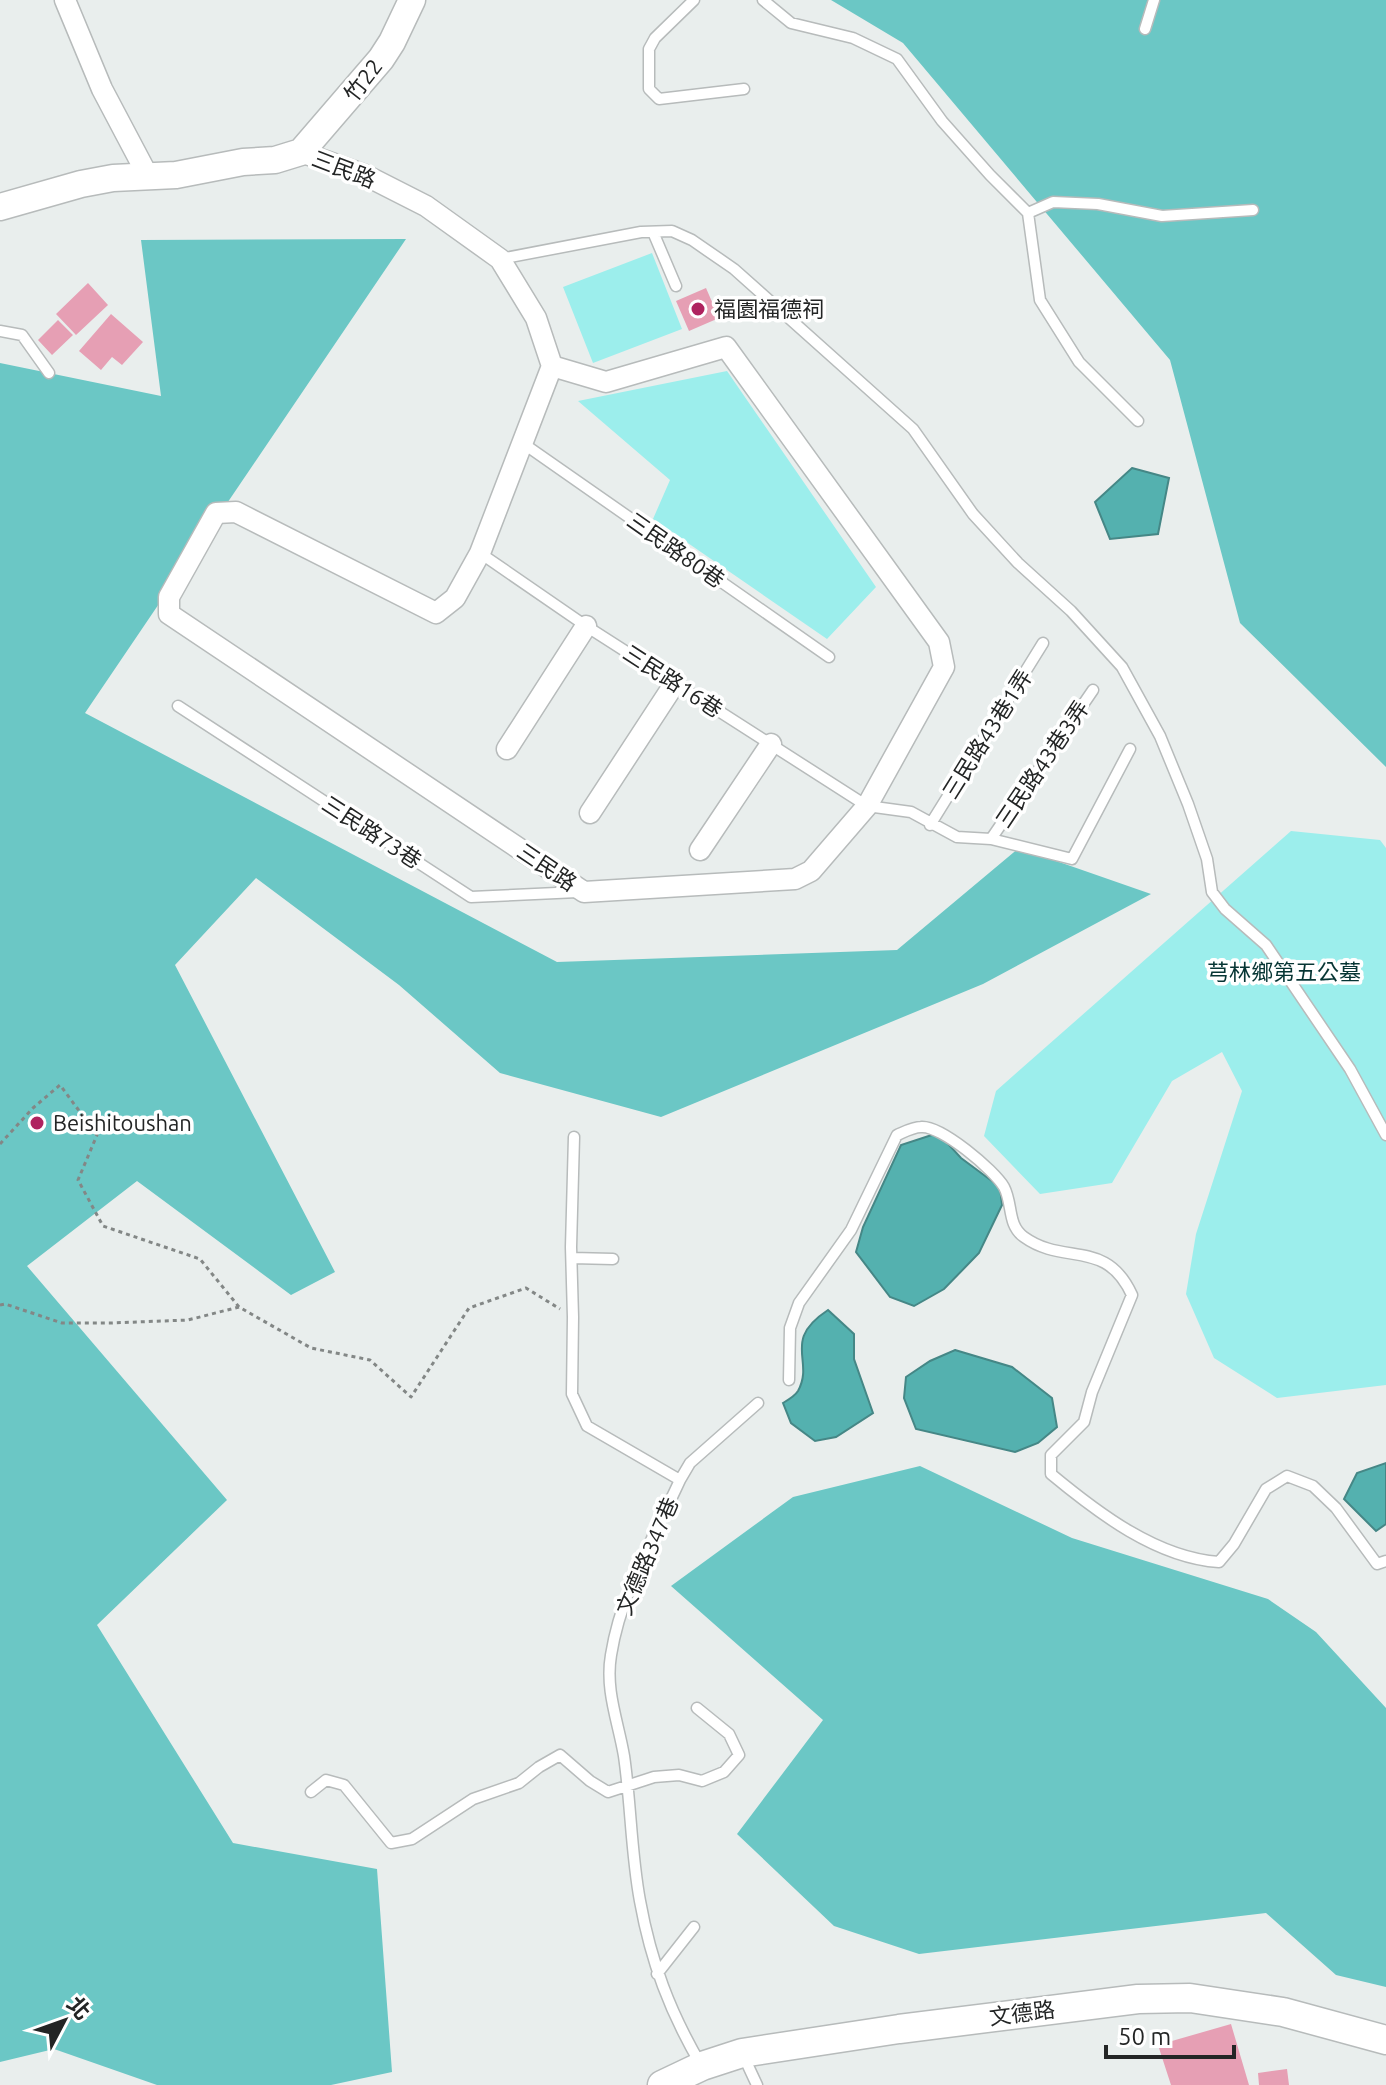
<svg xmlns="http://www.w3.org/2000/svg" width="1386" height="2085" font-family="Ubuntu,'Noto Sans TC',sans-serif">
<rect width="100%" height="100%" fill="#e9eeed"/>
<!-- green -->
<path fill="#9ceeec" d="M652 253 682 329 593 363 563 287Z
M727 371 876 587 827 639 653 519 670 480 578 401Z
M1291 831 1380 840 1386 848V1385L1277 1398 1214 1358 1186 1294 1196 1234 1242 1091 1222 1052 1172 1081 1112 1183 1040 1194 984 1136 996 1091Z"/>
<!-- forest -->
<path fill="#6bc7c5" d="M831 0H1386V767L1240 623 1170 360 903 43Z
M406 239 85 713 557 962 897 950 1019 848 1151 894 983 984 661 1117 500 1073 399 985 256 878 175 965 335 1272 291 1295 137 1181 27 1266 227 1500 97 1625 233 1843 377 1869 392 2072 331 2085H157L54 2049 0 2062V363L161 396 141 240Z
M920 1466 1072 1538 1268 1599 1316 1632 1386 1708V1987L1336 1975 1266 1913 919 1954 834 1926 737 1834 823 1720 671 1586 793 1497Z"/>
<!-- water -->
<path fill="#54b1af" stroke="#458786" stroke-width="2" d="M1132 468 1169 478 1158 534 1110 539 1095 502Z
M938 1133 961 1158 1000 1187 1002 1205 979 1253 944 1289 914 1306 890 1297 856 1252 863 1227 901 1145Z
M828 1310 854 1334V1359L873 1413 836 1437 815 1441 791 1423 783 1403C788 1400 795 1396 798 1391 815 1360 781 1341 828 1310Z
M955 1350 1012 1367 1052 1398 1057 1427 1038 1443 1015 1452 916 1429 904 1398 906 1377 930 1361Z
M1386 1463V1524L1376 1531 1344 1499 1357 1473Z"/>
<!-- building -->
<path fill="#e69fb4" d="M88 283 108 305 76 335 56 314Z
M706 288 719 318 689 331 676 301Z
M111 314 143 342 122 365 112 357 101 370 79 351Z
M58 320 73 335 52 355 38 340Z
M1231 2024 1249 2085H1171L1158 2045Z
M1287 2069 1289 2085H1259L1258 2073Z"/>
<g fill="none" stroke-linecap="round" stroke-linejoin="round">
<!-- service casing -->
<g stroke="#b7bbbb" stroke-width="13">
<path id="service" d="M694 0 655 38 649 49V89L659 99 744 89
M763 0 791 23 853 38 897 59 942 121 990 175 1028 213 1040 300 1079 362 1138 421
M1145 29 1154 0
M1028 213 1053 202 1098 204 1162 216 1253 210
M653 232 676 286
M500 259 641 232 672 231 692 240 734 269 913 429 973 514 1018 563 1071 611 1122 667 1160 736 1188 804 1207 859 1212 892 1225 909 1266 945 1350 1069 1386 1135
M0 331 22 335 49 373
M524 444 829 657
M480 553 586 626 867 806 911 812 957 837 991 839 1072 859 1130 749
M178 706 471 897 578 892
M930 825 1043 643
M991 839 1093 690
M574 1137 571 1247 573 1317 572 1394 587 1426 680 1480C654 1537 621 1592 611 1655 605 1690 618 1721 624 1756 631 1804 631 1853 640 1901 651 1962 670 2012 701 2065
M572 1258 613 1259
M789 1380 790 1328 799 1303 851 1230 897 1135C904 1132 913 1127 921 1127 941 1125 994 1170 1004 1187 1013 1204 1007 1225 1024 1237 1064 1266 1106 1238 1132 1295L1092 1392 1084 1422 1051 1455V1474C1098 1513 1157 1558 1219 1562L1234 1544 1266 1489 1287 1476 1313 1486 1336 1508 1377 1564 1386 1561
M680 1480 690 1463 758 1403
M311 1792 326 1780 344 1785 391 1843 412 1839 473 1799 519 1783 539 1767 560 1755 590 1781 608 1792 654 1777 679 1775 702 1781 724 1772 739 1755 729 1734 697 1708
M657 1974 694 1927
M743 2055 757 2085"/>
</g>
<!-- minor casing -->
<g stroke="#b7bbbb" stroke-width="23">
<path id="minor" d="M65 0 102 89 149 178
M301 152 365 175 426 206 500 259 536 318 552 366 606 382 726 347 939 642 944 667 867 806 811 871 795 879 584 892 169 614V597L216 513 236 512 436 613 455 598 480 553 552 366
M507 749 586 626
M590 813 675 683
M700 850 771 744"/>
</g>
<!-- tertiary casing -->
<g stroke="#b7bbbb" stroke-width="29">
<path id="tertiary" d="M0 207 81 184 113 178 176 175 243 162 275 160 301 152 381 59 392 42 412 0"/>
</g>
<!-- secondary casing -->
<g stroke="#b7bbbb" stroke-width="31">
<path id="secondary" d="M662 2085 702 2066 742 2053 899 2029 1138 1999 1190 1998 1283 2012 1386 2040"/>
</g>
<!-- path -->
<path stroke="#838786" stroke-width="3" stroke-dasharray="4 4" stroke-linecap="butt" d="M0 1144 33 1108 60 1085 97 1135 78 1180 103 1226 200 1259 239 1307
M0 1305 5 1304 62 1323H111L188 1320 239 1307 311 1348 370 1360 411 1397 469 1308 526 1288 560 1309"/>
<!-- service -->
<use href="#service" stroke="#fff" stroke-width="10"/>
<!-- minor -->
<use href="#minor" stroke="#fff" stroke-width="20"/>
<!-- tertiary -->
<use href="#tertiary" stroke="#fff" stroke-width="26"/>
<!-- secondary -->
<use href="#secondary" stroke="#fff" stroke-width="28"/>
</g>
<!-- markers -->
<g fill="#af235f" stroke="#fff" stroke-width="3">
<circle cx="698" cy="309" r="8"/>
<circle cx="37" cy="1123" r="8"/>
</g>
<g text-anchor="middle" stroke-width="7" stroke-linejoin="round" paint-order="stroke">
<!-- street labels -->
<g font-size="22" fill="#232525" stroke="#fff">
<text transform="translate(363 80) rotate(-52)" y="8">竹22</text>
<text transform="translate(344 169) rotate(21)" y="8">三民路</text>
<text transform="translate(676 550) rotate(35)" y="8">三民路80巷</text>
<text transform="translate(673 681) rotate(33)" y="8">三民路16巷</text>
<text transform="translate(987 734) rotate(-58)" y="8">三民路43巷1弄</text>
<text transform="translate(1042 764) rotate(-56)" y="8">三民路43巷3弄</text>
<text transform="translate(372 832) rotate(33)" y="8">三民路73巷</text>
<text transform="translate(547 867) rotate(34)" y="8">三民路</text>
<text transform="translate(647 1556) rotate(-67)" y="8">文德路347巷</text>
<text transform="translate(1022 2013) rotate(-7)" y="8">文德路</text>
</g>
<!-- poi labels -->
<g font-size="22" fill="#232525" stroke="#fff" text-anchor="start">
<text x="714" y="317">福園福德祠</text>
<text x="53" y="1131">Beishitoushan</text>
</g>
<!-- park labels -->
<g font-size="22" fill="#063534" stroke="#fff">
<text x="1284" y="980">芎林鄉第五公墓</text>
</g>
</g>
<!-- north arrow -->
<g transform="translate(64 2021) rotate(49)" stroke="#ffffff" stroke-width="6" paint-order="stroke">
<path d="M0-6L14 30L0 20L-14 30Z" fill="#232525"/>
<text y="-12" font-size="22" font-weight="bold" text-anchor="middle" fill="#232525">北</text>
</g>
<!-- scale -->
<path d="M1106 2045v12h128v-12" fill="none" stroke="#232525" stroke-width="4"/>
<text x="1118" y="2045" font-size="24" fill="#232525" stroke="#ffffff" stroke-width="6" paint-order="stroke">50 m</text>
</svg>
